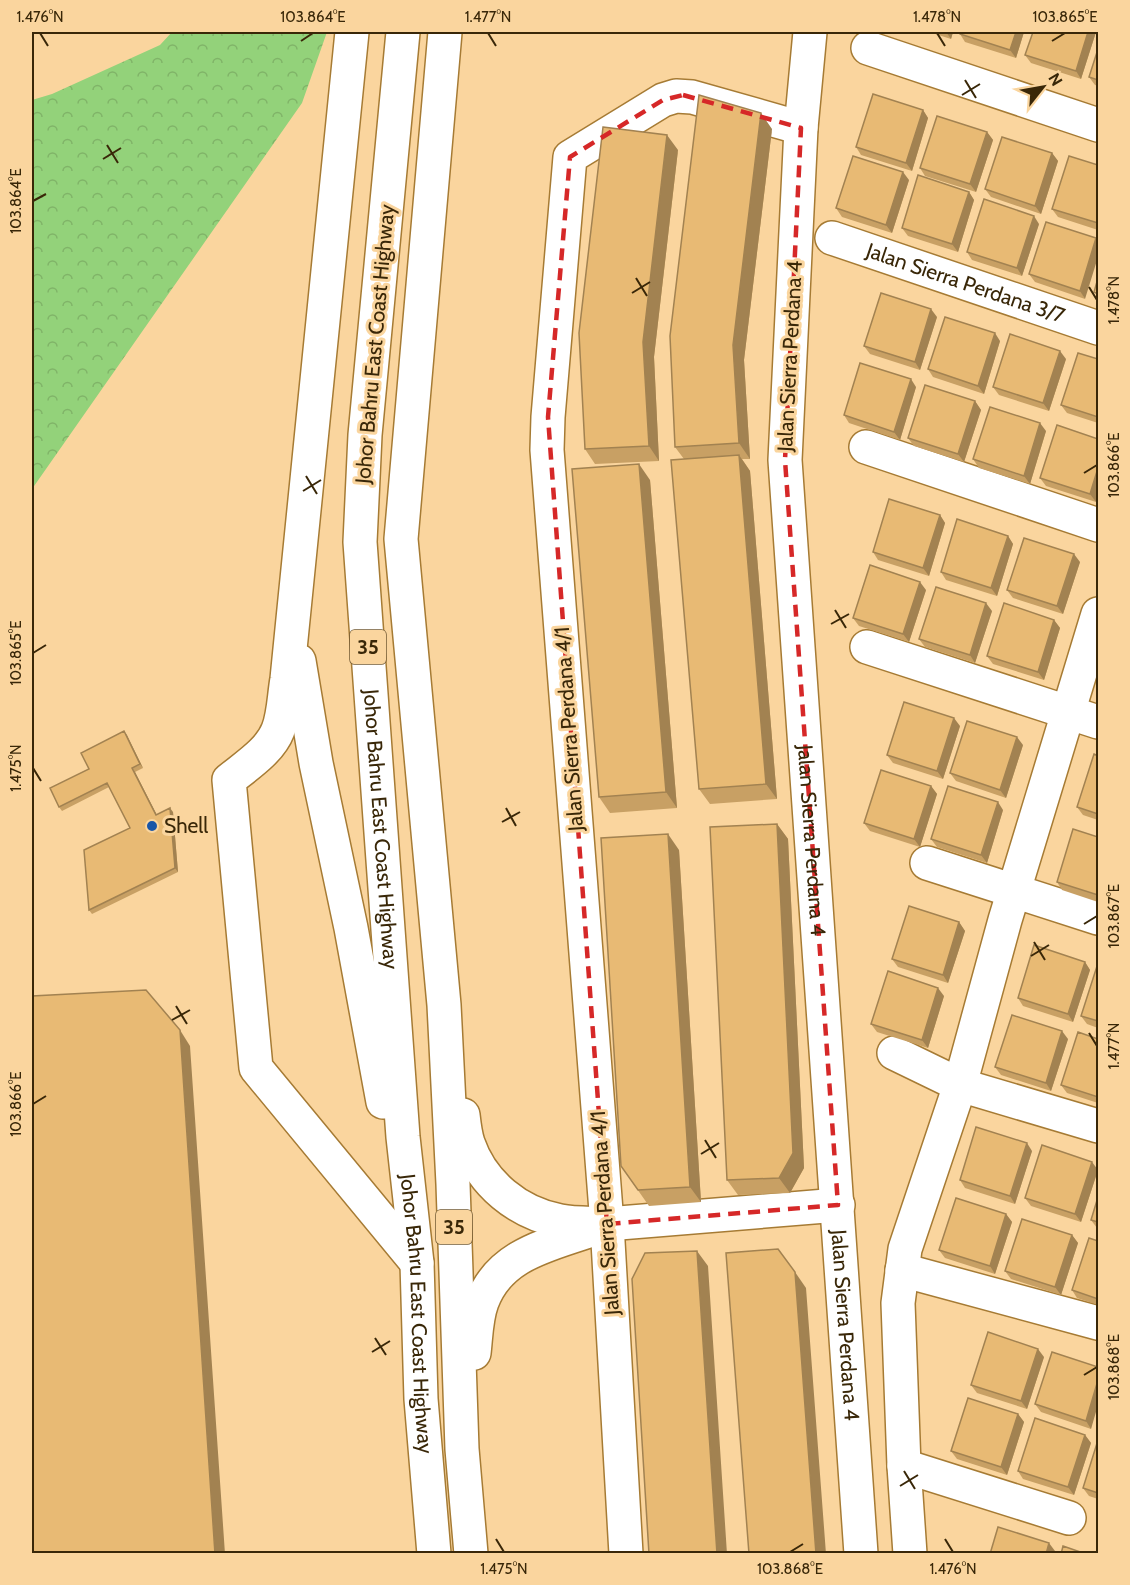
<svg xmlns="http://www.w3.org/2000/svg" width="1130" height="1585" font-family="Cabin,sans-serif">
<defs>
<pattern id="forest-crowns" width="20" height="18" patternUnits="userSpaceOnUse" patternTransform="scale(1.5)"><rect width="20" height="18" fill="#93d27a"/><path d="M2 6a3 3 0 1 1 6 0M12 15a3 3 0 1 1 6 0" fill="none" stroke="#80b468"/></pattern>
</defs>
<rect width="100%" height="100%" fill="#fad59e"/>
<!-- forest -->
<path fill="url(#forest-crowns)" d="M172 32H327L302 103 32 489V100L52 94 160 45Z"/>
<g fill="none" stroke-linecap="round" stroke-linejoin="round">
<!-- minor casing -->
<g stroke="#a67b34" stroke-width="36">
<g id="minor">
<path id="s1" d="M810 32 801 128 785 460 861 1554"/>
<path d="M868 48 1098 125"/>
<path id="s2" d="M832 238 1098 328"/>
<path d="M866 447 1098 525"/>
<path d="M867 647 1098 722"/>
<path d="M927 863 1098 918"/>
<path d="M894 1053 960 1085 1098 1126"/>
<path d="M607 1224 838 1205"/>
<path d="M902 1270 1098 1323"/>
<path d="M904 1466 1069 1518"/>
<path d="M626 1554 607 1224 547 450 548 417 570 157 663 100 676 96 692 97 801 128"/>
<path d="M910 1554 904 1466 898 1303 905 1249 960 1085 1005 920 1098 614"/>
</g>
</g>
<!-- highway casing -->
<g stroke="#a67b34" stroke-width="36">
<g id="highway">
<path d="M352 32 287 679C284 696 284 715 278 730 270 751 246 766 229 780L256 1068 417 1263"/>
<path id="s3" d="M403 32 365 435 360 542 403 1137 417 1263 421 1399 434 1554"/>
<path d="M445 32 401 539 444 1005 453 1184 462 1449 471 1554"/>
<path d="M299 661 316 763 351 928 383 1102"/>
<path d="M463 1115C464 1124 465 1134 468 1143 482 1184 518 1213 560 1221 575 1224 592 1223 607 1224"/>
<path d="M474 1353C476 1336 476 1318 482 1302 500 1253 550 1245 594 1229"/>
</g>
</g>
<!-- minor -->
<use href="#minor" stroke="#fff" stroke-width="33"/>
<!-- highway -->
<use href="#highway" stroke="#fff" stroke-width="33"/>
</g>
<!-- wall -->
<path fill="#c8a064" d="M929 32H953L951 39Z
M960 32H1024L1016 58 965 42 960 34Z
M1033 32H1096L1081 79 1031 63 1025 55Z
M1098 49V86L1095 85 1089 77Z
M923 110 928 118 912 171 861 155 856 147Z
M772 129 744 360 750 459H742L750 471 777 799 710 804 699 789 684 459 675 447Z
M987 132 993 140 976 192 925 176 920 168Z
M678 150 654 357 659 461 595 464 585 449Z
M1052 153 1058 161 1041 214 991 197 985 189Z
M1098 165V230L1058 217 1052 209Z
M909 180 892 233 842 217 836 208Z
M969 192 974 200 958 252 908 236 902 228Z
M1046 222 1085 299 1035 282 1029 274Z
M1039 224 1022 276 972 260 967 252Z
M937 317 920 370 870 354 864 346Z
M1000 341 984 394 933 377 928 369Z
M1066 359 1049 411 999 395 993 387Z
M1098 359V423L1067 413 1061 405Z
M916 387 900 440 849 423 844 415Z
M975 401 981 410 964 462 914 446 908 438Z
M1057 425 1096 502 1046 486 1040 478Z
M1046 431 1030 484 979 468 973 459Z
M650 480 677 808 610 813 599 797Z
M940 515 945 523 929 576 878 560 873 552Z
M1008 536 1013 544 997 596 946 580 941 572Z
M1080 562 1063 614 1013 598 1007 590Z
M926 590 909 642 859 626 853 618Z
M992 611 975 663 925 647 919 639Z
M1054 620 1060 628 1044 680 993 664 987 656Z
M960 726 943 779 893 763 887 755Z
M124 731 143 768 135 772 156 815 173 812 178 872 92 914 89 910 130 828 109 787 62 811 59 807 89 769Z
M1023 745 1006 798 956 781 950 773Z
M1098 756V820L1083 815 1077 807Z
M931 786 937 794 920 847 870 831 864 823Z
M1003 810 987 863 937 847 931 839Z
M777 824 788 839 804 1168 790 1193 738 1195 727 1180Z
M1098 837V902L1062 890 1057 882Z
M679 850 701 1202 649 1206 621 1166Z
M959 922 965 931 948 983 898 967 892 959Z
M1085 962 1090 970 1073 1022 1023 1006 1018 998Z
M1098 964V1028L1087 1024 1081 1016Z
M944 996 928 1048 877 1032 871 1024Z
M1068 1039 1051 1091 1001 1075 995 1067Z
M1098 1039V1103L1067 1093 1061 1085Z
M1032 1151 1015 1204 965 1188 960 1180Z
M1098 1170 1081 1222 1031 1206 1025 1198Z
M1098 1197V1228H1097L1091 1220Z
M1006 1214 1012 1222 995 1274 945 1258 939 1250Z
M1072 1235 1078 1243 1061 1295 1011 1279 1005 1271Z
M1098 1241V1305L1077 1298 1072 1290Z
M1044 1357 1027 1409 977 1393 971 1385Z
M1098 1367 1091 1429 1041 1412 1035 1404Z
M1018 1414 1024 1422 1007 1475 957 1459 951 1451Z
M1085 1435 1091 1443 1074 1495 1023 1479 1018 1471Z
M1098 1440V1499L1089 1496 1083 1488Z"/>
<!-- shaded-wall -->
<path fill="#a28251" d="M946 32H953L951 39Z
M1016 32H1024L1016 58 1010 50Z
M1088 32H1096L1081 79 1076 71Z
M923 110 928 118 912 171 906 163Z
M761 113 772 129 744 360 750 459 739 443 733 345Z
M987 132 993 140 976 192 970 184Z
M667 135 678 150 654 357 659 461 649 446 643 342Z
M1052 153 1058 161 1041 214 1035 206Z
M903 172 909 180 892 233 886 225Z
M969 192 974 200 958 252 952 244Z
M1034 216 1039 224 1022 276 1017 268Z
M1096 238 1098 241V257L1085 299 1080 291Z
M931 309 937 317 920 370 915 362Z
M995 333 1000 341 984 394 978 386Z
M1060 351 1066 359 1049 411 1043 403Z
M911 379 916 387 900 440 894 432Z
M975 401 981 410 964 462 958 454Z
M1040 423 1046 431 1030 484 1024 476Z
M739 455 750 471 777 799 766 784Z
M639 464 650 480 677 808 666 792Z
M1098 468V494L1096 502 1090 494Z
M940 515 945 523 929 576 923 568Z
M1008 536 1013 544 997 596 991 588Z
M1074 554 1080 562 1063 614 1057 606Z
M920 582 926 590 909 642 903 634Z
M986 603 992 611 975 663 970 655Z
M1054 620 1060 628 1044 680 1038 672Z
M954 718 960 726 943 779 937 771Z
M124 731 127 735 143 768 140 764Z
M1017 737 1023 745 1006 798 1000 790Z
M132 768 135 772 159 819 156 815Z
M931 786 937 794 920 847 914 839Z
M998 802 1003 810 987 863 981 855Z
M170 808 173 812 178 872 175 868Z
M777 824 788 839 804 1168 790 1193 779 1178Z
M668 834 679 850 701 1202 690 1187Z
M959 922 965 931 948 983 943 975Z
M1085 962 1090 970 1073 1022 1068 1014Z
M938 988 944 996 928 1048 922 1040Z
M180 1030 190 1046 225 1554H215Z
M1062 1031 1068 1039 1051 1091 1046 1083Z
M1027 1143 1032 1151 1015 1204 1010 1196Z
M1092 1162 1098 1170 1081 1222 1075 1214Z
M1006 1214 1012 1222 995 1274 990 1266Z
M1072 1235 1078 1243 1061 1295 1055 1287Z
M697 1251 708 1266 727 1554H717Z
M795 1272 806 1288 826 1554H816Z
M1038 1349 1044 1357 1027 1409 1021 1401Z
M1098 1380V1405L1091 1429 1086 1421Z
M1018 1414 1024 1422 1007 1475 1001 1467Z
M1085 1435 1091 1443 1074 1495 1068 1487Z
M1049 1543 1055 1551 1054 1554H1046Z"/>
<!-- building -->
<path fill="#e8ba74" stroke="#a28251" stroke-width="1.5" d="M960 32H1016L1010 50 960 34Z
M1033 32H1088L1076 71 1025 55Z
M1098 49V80L1089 77Z
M873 94 923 110 906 163 856 147Z
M699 95 761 113 733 345 739 443 675 447 670 336Z
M937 116 987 132 970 184 920 168Z
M603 127 667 135 643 342 649 446 585 449 579 333Z
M1002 137 1052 153 1035 206 985 189Z
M853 156 903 172 886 225 836 208Z
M1069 156 1098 165V223L1052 209Z
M918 175 969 192 952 244 902 228Z
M984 199 1034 216 1017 268 967 252Z
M1046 222 1096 238 1080 291 1029 274Z
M1098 278V294L1094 292Z
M881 293 931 309 915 362 864 346Z
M945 317 995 333 978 386 928 369Z
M1010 334 1060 351 1043 403 993 387Z
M1078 353 1098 359V417L1061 405Z
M860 363 911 379 894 432 844 415Z
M925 385 975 401 958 454 908 438Z
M990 407 1040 423 1024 476 973 459Z
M1057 425 1098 439V468L1090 494 1040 478Z
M739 455 766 784 699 789 671 460Z
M639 464 666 792 599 797 572 469Z
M889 499 940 515 923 568 873 552Z
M957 519 1008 536 991 588 941 572Z
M1024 538 1074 554 1057 606 1007 590Z
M870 565 920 582 903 634 853 618Z
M936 587 986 603 970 655 919 639Z
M1004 603 1054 620 1038 672 987 656Z
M904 702 954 718 937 771 887 755Z
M967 721 1017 737 1000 790 950 773Z
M124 731 140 764 132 768 156 815 170 808 175 868 89 910 84 850 130 828 107 783 59 807 50 788 89 769 81 753Z
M1094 754 1098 756V814L1077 807Z
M881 770 931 786 914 839 864 823Z
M948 786 998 802 981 855 931 839Z
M777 824 793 1153 779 1178 727 1180 710 827Z
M1073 829 1098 837V895L1057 882Z
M668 834 690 1187 638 1190 621 1166 601 838Z
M909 906 959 922 943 975 892 959Z
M1034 945 1085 962 1068 1014 1018 998Z
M1098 963V1021L1081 1016Z
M888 971 938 988 922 1040 871 1024Z
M146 990 180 1030 215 1554H32V996Z
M1012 1015 1062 1031 1046 1083 995 1067Z
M1078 1032 1098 1039V1097L1061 1085Z
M976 1127 1027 1143 1010 1196 960 1180Z
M1042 1145 1092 1162 1075 1214 1025 1198Z
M1098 1197V1222L1091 1220Z
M956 1198 1006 1214 990 1266 939 1250Z
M1022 1219 1072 1235 1055 1287 1005 1271Z
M1089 1238 1098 1241V1299L1072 1290Z
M778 1249 795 1272 816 1554H749L726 1253Z
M697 1251 717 1554H649L632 1279 645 1253Z
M988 1332 1038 1349 1021 1401 971 1385Z
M1052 1352 1098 1367V1380L1086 1421 1035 1404Z
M968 1398 1018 1414 1001 1467 951 1451Z
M1035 1418 1085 1435 1068 1487 1018 1471Z
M1098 1440V1493L1083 1488Z
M998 1527 1049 1543 1046 1554H990Z
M1063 1546 1086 1554H1061Z"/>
<!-- marked area -->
<path fill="none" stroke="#d62828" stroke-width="4.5" stroke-dasharray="12 8" stroke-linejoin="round" d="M683 95 801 128 785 460 838 1205 607 1224 548 417 570 157 663 100Z"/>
<!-- ticks -->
<path fill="none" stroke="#392708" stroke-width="2" d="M40 33 48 46M488 33 496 46M937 33 945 46M301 41 313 33M1052 41 1065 33M965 80 976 98M962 95 980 84M107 145 118 163M103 159 121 148M33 201 46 194M636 278 647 296M1089 287 1097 300M632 293 650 282M1084 473 1097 465M306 476 317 494M303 491 321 480M835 610 846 628M831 624 849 614M33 653 46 645M33 768 41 781M506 808 516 826M502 822 520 812M1084 924 1097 916M1034 942 1045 960M1031 956 1049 945M176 1006 187 1024M172 1020 190 1010M1089 1033 1097 1046M33 1104 46 1096M705 1140 716 1158M701 1154 719 1143M375 1338 386 1355M372 1352 390 1341M1084 1375 1097 1367M904 1471 915 1489M900 1486 918 1475M496 1539 504 1552M945 1539 953 1552M790 1552 803 1544"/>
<!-- markers -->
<circle fill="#1956a7" stroke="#fad59e" stroke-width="2" cx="152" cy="826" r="6"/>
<g text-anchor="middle" stroke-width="6" stroke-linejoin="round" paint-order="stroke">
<!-- shield labels -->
<g fill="#fad59e" stroke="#735b35" stroke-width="1.5">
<rect x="350" y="630" width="36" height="34" rx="4.5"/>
<rect x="436" y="1210" width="36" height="34" rx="4.5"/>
</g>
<g font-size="20" font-weight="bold" fill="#392708">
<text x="368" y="654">35</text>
<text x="454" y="1234">35</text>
</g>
<!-- street labels -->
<g font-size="21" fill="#392708" stroke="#fad59e">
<text dy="7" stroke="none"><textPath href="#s2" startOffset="141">Jalan Sierra Perdana 3/7</textPath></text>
<text transform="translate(375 344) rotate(-85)" y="7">Johor Bahru East Coast Highway</text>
<text transform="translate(790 356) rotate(-87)" y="7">Jalan Sierra Perdana 4</text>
<text transform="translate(569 729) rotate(-94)" y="7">Jalan Sierra Perdana 4/1</text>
<text dy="7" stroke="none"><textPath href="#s3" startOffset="800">Johor Bahru East Coast Highway</textPath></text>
<text dy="7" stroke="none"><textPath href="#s1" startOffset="810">Jalan Sierra Perdana 4</textPath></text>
<text transform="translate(605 1213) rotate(-94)" y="7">Jalan Sierra Perdana 4/1</text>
<text dy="7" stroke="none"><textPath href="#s3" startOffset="1286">Johor Bahru East Coast Highway</textPath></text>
<text dy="7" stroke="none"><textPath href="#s1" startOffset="1296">Jalan Sierra Perdana 4</textPath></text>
</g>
<!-- poi labels -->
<g font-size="21" fill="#392708" stroke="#fad59e" text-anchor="start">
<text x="164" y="833">Shell</text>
</g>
</g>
<!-- border -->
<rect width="1130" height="1585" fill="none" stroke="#fad59e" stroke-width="66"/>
<!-- north arrow -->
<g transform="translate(1043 87) rotate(59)" stroke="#fad59e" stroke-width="4.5" paint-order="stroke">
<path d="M0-4.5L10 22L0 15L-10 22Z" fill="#392708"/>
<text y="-9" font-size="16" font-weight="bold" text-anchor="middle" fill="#392708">N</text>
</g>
<rect x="33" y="33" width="1064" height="1519" fill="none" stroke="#392708" stroke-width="2"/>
<g font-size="15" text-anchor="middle" fill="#392708">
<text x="40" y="22">1.476°N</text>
<text x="313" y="22">103.864°E</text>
<text x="488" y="22">1.477°N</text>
<text x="937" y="22">1.478°N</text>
<text x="1065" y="22">103.865°E</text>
<text transform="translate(16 201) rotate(-90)" y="5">103.864°E</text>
<text transform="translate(1114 300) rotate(-90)" y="5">1.478°N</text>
<text transform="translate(1114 465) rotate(-90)" y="5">103.866°E</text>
<text transform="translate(16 653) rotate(-90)" y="5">103.865°E</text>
<text transform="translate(16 768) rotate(-90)" y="5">1.475°N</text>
<text transform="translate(1114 916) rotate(-90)" y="5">103.867°E</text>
<text transform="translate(1114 1046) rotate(-90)" y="5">1.477°N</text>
<text transform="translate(16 1104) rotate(-90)" y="5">103.866°E</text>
<text transform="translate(1114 1367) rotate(-90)" y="5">103.868°E</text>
<text x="504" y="1574">1.475°N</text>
<text x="790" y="1574">103.868°E</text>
<text x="953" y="1574">1.476°N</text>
</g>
</svg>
